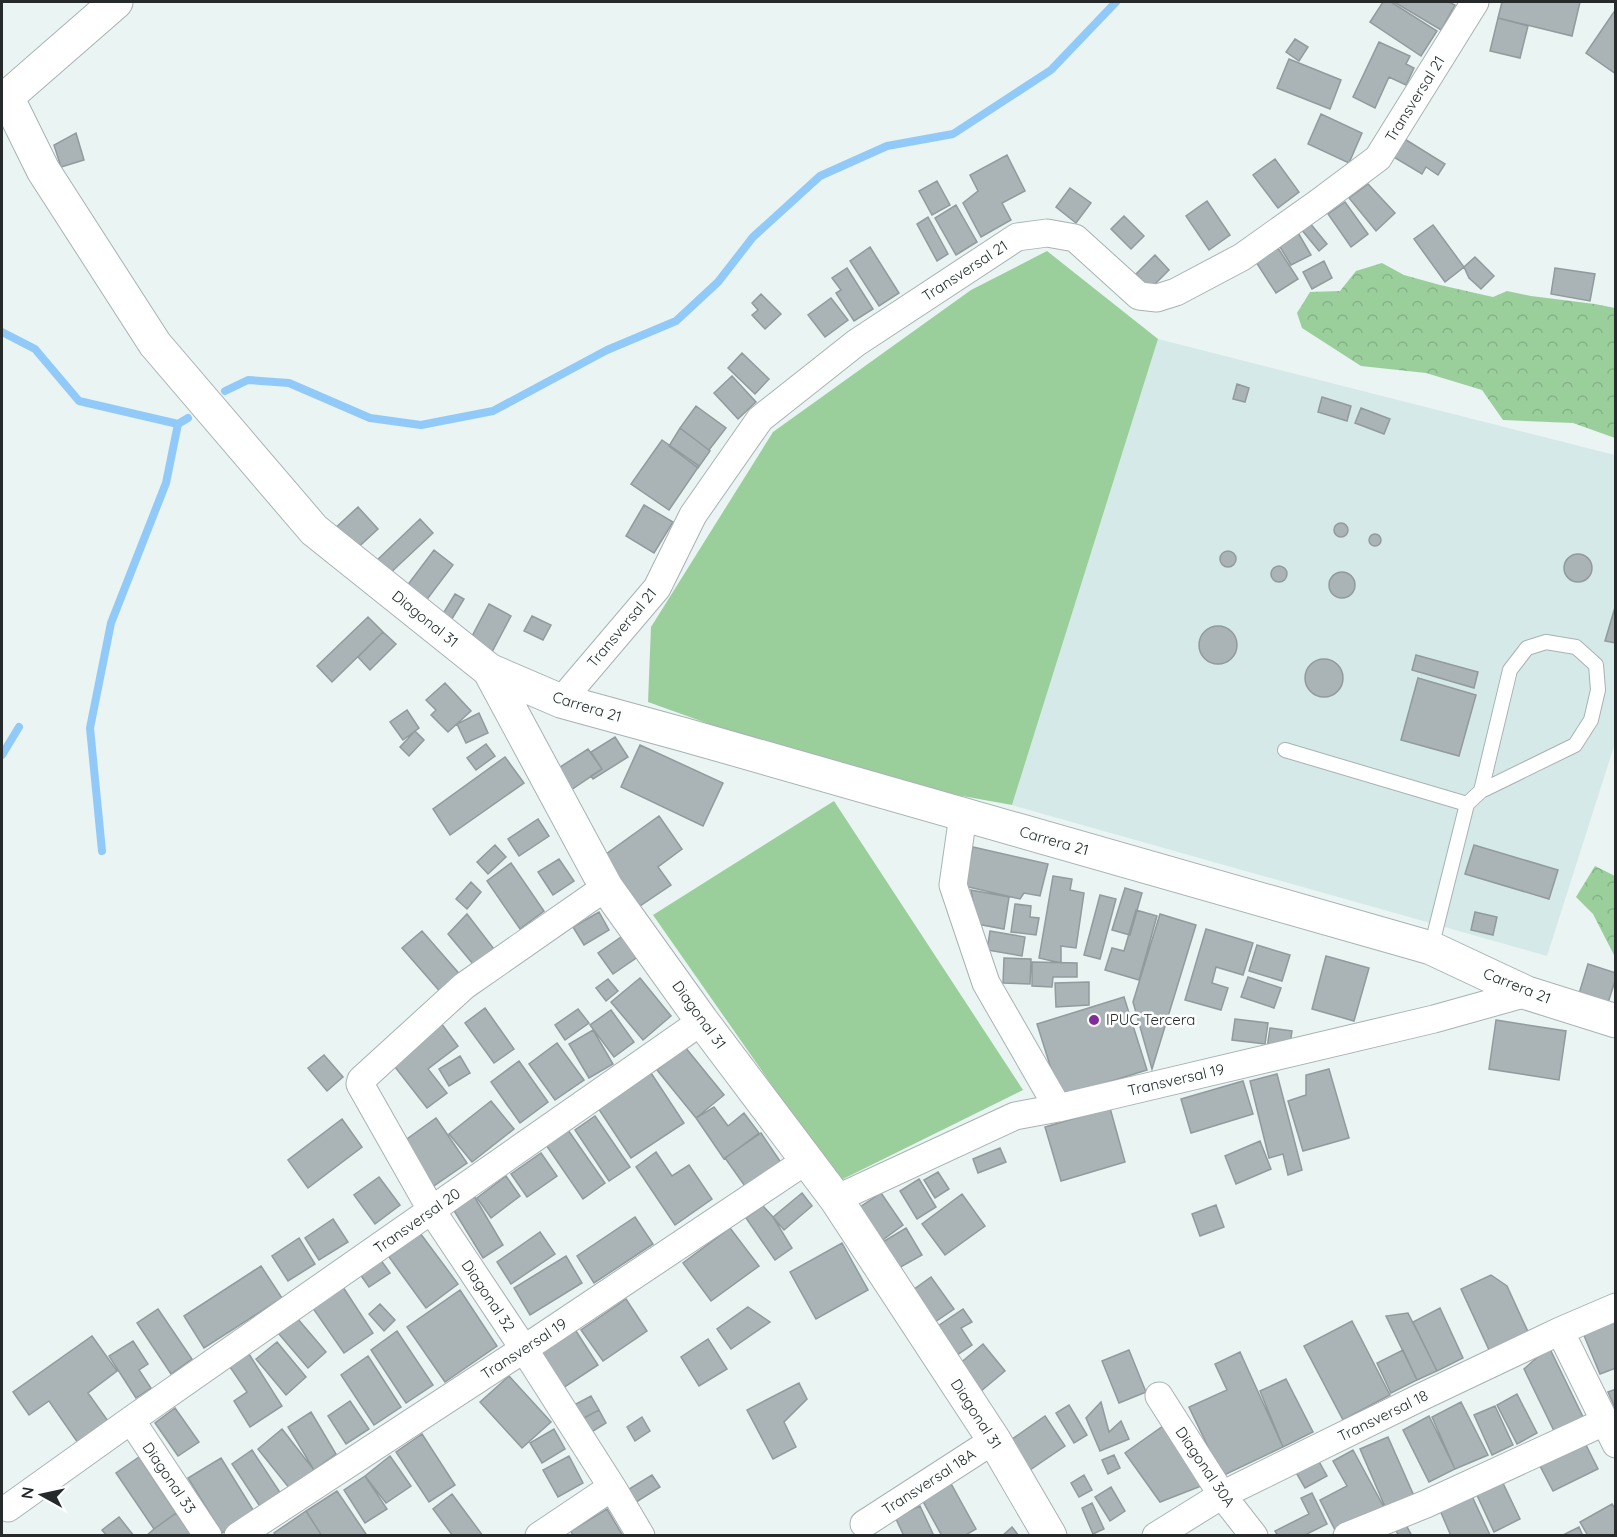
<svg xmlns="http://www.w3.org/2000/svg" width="1617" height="1537" font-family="Quicksand,sans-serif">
<defs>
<pattern id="forest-crowns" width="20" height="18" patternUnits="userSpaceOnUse" patternTransform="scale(1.5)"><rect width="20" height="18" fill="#9acf9c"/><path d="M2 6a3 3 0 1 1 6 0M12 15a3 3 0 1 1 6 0" fill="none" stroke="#85b287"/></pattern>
</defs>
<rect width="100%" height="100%" fill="#e9f4f3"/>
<!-- built -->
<path fill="#d5e9e8" d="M1158 339 1615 455V743L1547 956 1012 805Z"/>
<!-- green -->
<path fill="#9acf9c" d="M1047 251 1158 339 1012 805 918 788 726 730 648 702 651 627 773 432 971 290Z
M834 801 1023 1090 839 1181 653 915Z"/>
<!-- forest -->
<path fill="url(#forest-crowns)" d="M1382 263 1404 275 1440 285 1493 297 1507 291 1531 296 1595 304 1615 308V438L1573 423 1503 420 1482 390 1426 373 1361 366 1302 328 1297 313 1310 292 1340 291 1356 271Z
M1595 866 1615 876V957L1593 914 1576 897Z"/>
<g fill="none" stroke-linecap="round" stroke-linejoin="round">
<!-- stream -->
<path stroke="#91caf9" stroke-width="8" d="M2 332 35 349 79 401 178 424 188 418
M225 391 248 380 289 383 370 418 421 425 493 411 607 350 676 321 718 282 753 237 820 176 887 146 953 134 1051 70 1116 2
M2 755 19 727
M102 851 90 728 111 623 166 483 178 424"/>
</g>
<!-- building -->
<path fill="#aab3b6" stroke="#919a9d" stroke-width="1.5" d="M1383 2H1391L1437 31 1421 56 1370 22Z
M1394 2H1449L1455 5 1441 30Z
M1502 2H1580L1572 36 1498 18Z
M1616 9V74L1586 53Z
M1498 18 1528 26 1520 58 1490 51Z
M1295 39 1308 47 1299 61 1286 52Z
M1379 42 1410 56 1406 64 1414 68 1406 85 1389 77 1375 108 1353 97Z
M1289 59 1341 80 1330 109 1277 88Z
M1321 114 1362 133 1349 163 1308 144Z
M76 133 84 160 61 167 54 145Z
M1403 138 1445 164 1438 175 1426 167 1422 174 1392 156Z
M1007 155 1025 191 1002 203 1011 220 981 237 963 203 978 191 970 175Z
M1275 159 1299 192 1278 208 1253 175Z
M937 181 950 205 932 215 919 191Z
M1368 184 1395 213 1376 231 1349 198Z
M1070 188 1091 203 1076 223 1056 207Z
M1207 201 1230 235 1209 250 1186 216Z
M1345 202 1368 234 1351 247 1328 214Z
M956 205 977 242 956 255 935 218Z
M1124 216 1144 236 1131 249 1111 229Z
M928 217 948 254 937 261 917 224Z
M1309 222 1327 244 1319 251 1301 229Z
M1433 225 1464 267 1445 282 1414 239Z
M1297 231 1311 255 1291 265 1277 242Z
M870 247 899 293 879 306 850 261Z
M1278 248 1298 279 1276 293 1256 262Z
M1155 255 1169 270 1150 289 1136 274Z
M1475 257 1494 276 1481 289 1469 278 1464 267Z
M1324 261 1332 278 1312 289 1303 272Z
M847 268 873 309 854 321 836 293 841 290 832 278Z
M1555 268 1595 274 1590 301 1551 294Z
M761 294 781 314 765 329 752 315 758 310 752 303Z
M831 298 848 320 825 337 808 315Z
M742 353 769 379 755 394 728 368Z
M732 376 756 402 738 419 714 393Z
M1237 384 1249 388 1245 402 1233 399Z
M1322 397 1351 406 1347 421 1318 412Z
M696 406 726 428 709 450 680 428Z
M1361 408 1390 419 1384 434 1355 423Z
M680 428 710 451 698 468 669 446Z
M662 440 699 466 669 510 631 484Z
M644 505 673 522 654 553 626 536Z
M358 507 378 529 351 554 331 532Z
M420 519 433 533 386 577 374 563Z
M1334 530a7 7 0 1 1 14 0a7 7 0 1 1-14 0Z
M1369 540a6 6 0 1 1 12 0a6 6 0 1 1-12 0Z
M434 550 453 565 422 606 403 591Z
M1220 559a8 8 0 1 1 16 0a8 8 0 1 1-16 0Z
M1564 568a14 14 0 1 1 28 0a14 14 0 1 1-28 0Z
M1271 574a8 8 0 1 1 16 0a8 8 0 1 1-16 0Z
M1329 585a13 13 0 1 1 26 0a13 13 0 1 1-26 0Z
M455 594 464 599 450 622 441 617Z
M489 604 511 616 492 652 470 640Z
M1616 604V643L1605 641Z
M532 616 551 625 543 640 524 631Z
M368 617 383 632 332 682 317 666Z
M1199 645a19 19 0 1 1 38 0a19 19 0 1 1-38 0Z
M383 632 396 644 370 670 358 657Z
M1416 655 1478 672 1474 688 1412 670Z
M1305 678a19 19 0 1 1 38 0a19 19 0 1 1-38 0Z
M1418 678 1476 695 1459 756 1401 740Z
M445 683 471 711 448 732 431 715 436 710 426 700Z
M407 710 419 728 403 740 390 722Z
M479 713 488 733 466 743 457 724Z
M415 731 424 740 409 756 400 747Z
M615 737 628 757 593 779 591 776 602 769 591 752Z
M486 744 495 756 476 770 467 758Z
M640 745 723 783 703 826 621 787Z
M588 749 602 769 568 792 554 771Z
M505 757 524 783 450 835 433 809Z
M659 816 682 849 658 867 671 885 637 908 602 857Z
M538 819 549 836 519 856 508 839Z
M495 845 506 857 488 874 477 862Z
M1474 845 1558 870 1549 899 1465 874Z
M973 847 1048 864 1040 896 1024 893 1020 899 964 886Z
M559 859 574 881 553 895 538 872Z
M511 863 544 911 520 929 487 881Z
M1053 876 1072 879 1070 890 1084 893 1076 948 1061 946V963L1039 958Z
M471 882 481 892 467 909 456 899Z
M1125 888 1142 893 1130 935 1112 930Z
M971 890 1009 897 1004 929 977 924Z
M1100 895 1116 899 1100 959 1084 955Z
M1015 904 1031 906 1030 917 1039 918 1036 935 1011 932Z
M1136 910 1157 916 1139 980 1105 970 1112 948 1124 951Z
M599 912 609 930 584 945 573 927Z
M1475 912 1497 917 1493 935 1471 930Z
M467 914 494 949 473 964 448 934Z
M1160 914 1196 925 1152 1069 1133 1002Z
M1206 929 1253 943 1243 975 1216 967 1212 983 1228 988 1221 1010 1185 1000Z
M422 931 463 978 443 995 402 948Z
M990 931 1025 937 1022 956 987 950Z
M624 935 639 956 613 974 598 953Z
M1257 945 1290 955 1282 981 1249 971Z
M1326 956 1369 968 1354 1021 1312 1009Z
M1004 958 1031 959 1030 984 1003 983Z
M1032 962 1077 963V977H1053L1052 987 1032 986Z
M1588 964 1616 973V978L1607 1006 1578 997Z
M1248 977 1281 988 1274 1008 1241 997Z
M640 978 671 1016 643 1040 611 1002Z
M608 979 618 991 606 1001 596 988Z
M1089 982V1005L1056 1007 1055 983Z
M1124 997 1147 1070 1060 1097 1037 1024Z
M485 1008 514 1049 494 1063 465 1023Z
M578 1009 589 1023 565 1040 555 1025Z
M611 1010 634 1042 614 1057 590 1025Z
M1235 1019 1268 1023 1265 1044 1232 1040Z
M1496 1020 1566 1031 1559 1080 1489 1069Z
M441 1023 458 1046 428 1069 447 1093 427 1108 391 1062Z
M1270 1028 1292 1031 1289 1051 1267 1048Z
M593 1030 613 1064 589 1078 569 1044Z
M557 1043 584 1080 555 1100 529 1064Z
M685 1047 724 1095 696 1118 657 1070Z
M324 1055 343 1077 327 1091 308 1068Z
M460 1056 470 1073 449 1086 439 1069Z
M519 1061 548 1102 520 1123 491 1082Z
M1329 1069 1349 1138 1303 1151 1288 1101 1306 1095V1075Z
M651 1073 684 1123 631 1158 598 1108Z
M1277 1074 1302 1170 1288 1175 1283 1154 1269 1158 1250 1081Z
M1243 1081 1253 1114 1191 1133 1181 1099Z
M491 1101 514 1129 472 1162 449 1134Z
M714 1107 728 1126 744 1113 759 1133 724 1159 696 1118Z
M1110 1108 1125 1162 1061 1181 1045 1127Z
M595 1116 630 1167 609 1181 575 1130Z
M436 1118 467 1163 431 1188 400 1144Z
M342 1119 362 1147 308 1188 288 1160Z
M568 1130 605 1183 583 1199 546 1145Z
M761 1133 782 1164 747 1189 725 1158Z
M1260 1141 1271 1169 1236 1184 1225 1156Z
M1000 1148 1006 1162 978 1173 973 1159Z
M656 1152 672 1176 689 1165 712 1199 675 1225 636 1167Z
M541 1153 557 1176 527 1197 511 1174Z
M938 1172 949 1189 935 1198 924 1180Z
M506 1176 520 1196 491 1218 477 1198Z
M379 1177 400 1205 375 1224 354 1195Z
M919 1179 936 1207 917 1219 900 1191Z
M802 1193 812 1206 784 1230 773 1217Z
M881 1193 903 1225 880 1242 857 1209Z
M962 1194 985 1226 945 1255 922 1224Z
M474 1196 503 1245 483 1258 453 1209Z
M1216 1205 1224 1227 1200 1236 1192 1214Z
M763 1206 773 1217 792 1248 775 1260 746 1218Z
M635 1217 653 1244 594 1283 577 1256Z
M333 1219 348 1242 319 1260 305 1238Z
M730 1228 759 1266 711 1301 683 1263Z
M906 1228 922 1255 897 1269 881 1243Z
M540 1232 555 1254 511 1284 497 1262Z
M420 1233 458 1284 426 1308 389 1257Z
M299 1238 315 1264 288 1281 272 1256Z
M842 1243 868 1290 816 1319 790 1272Z
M378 1256 390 1273 369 1287 357 1270Z
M566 1256 582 1283 530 1315 514 1288Z
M261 1266 282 1298 204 1348 184 1316Z
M1491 1275 1507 1286 1529 1334 1490 1352 1461 1289Z
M931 1277 954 1309 935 1322 913 1290Z
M341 1284 373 1333 344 1353 310 1304Z
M460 1290 497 1346 445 1382 407 1327Z
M626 1299 647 1331 603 1361 581 1330Z
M380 1304 395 1320 384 1331 369 1314Z
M748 1307 770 1322 731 1349 717 1329Z
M1440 1308 1463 1358 1437 1371 1413 1322Z
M158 1309 192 1359 171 1374 137 1323Z
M963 1309 972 1322 961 1328 972 1345 954 1357 935 1328Z
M1408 1313 1437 1371 1417 1380 1386 1316Z
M297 1318 326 1352 308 1368 279 1334Z
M1616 1319V1368L1600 1374 1583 1333Z
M1352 1321 1390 1395 1343 1420 1304 1346Z
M574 1328 598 1365 560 1390 535 1353Z
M397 1331 433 1385 406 1403 371 1350Z
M92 1336 117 1371 88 1393 108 1421 78 1443 49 1401 29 1415 13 1392Z
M708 1339 727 1369 699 1386 681 1357Z
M133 1341 148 1364 139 1370 151 1388 136 1398 109 1356Z
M277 1342 306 1377 286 1395 256 1359Z
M983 1344 1005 1371 974 1397 952 1370Z
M1549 1347 1584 1419 1555 1433 1524 1369Z
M1129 1350 1146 1392 1119 1403 1102 1361Z
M1403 1350 1417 1380 1391 1393 1377 1363Z
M1240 1352 1283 1447 1222 1476 1189 1407 1227 1390 1215 1364Z
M249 1354 282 1406 250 1427 234 1401 247 1392 230 1367Z
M368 1356 401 1407 374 1425 341 1375Z
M509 1376 551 1422 522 1448 480 1402Z
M1286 1379 1313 1432 1283 1447 1260 1391Z
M799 1383 807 1399 784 1422 796 1447 773 1459 747 1410Z
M1616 1389V1408H1615L1608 1392Z
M1517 1394 1537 1433 1517 1444 1497 1405Z
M591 1396 599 1410 582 1419 574 1405Z
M350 1401 369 1429 346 1444 328 1416Z
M1101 1402 1109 1432 1121 1421 1129 1439 1100 1451 1086 1418Z
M1461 1402 1488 1455 1455 1469 1432 1417Z
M1069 1405 1087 1435 1074 1443 1056 1413Z
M1495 1406 1513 1445 1492 1455 1474 1415Z
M175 1408 199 1442 178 1456 155 1423Z
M599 1410 606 1423 590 1433 582 1419Z
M311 1412 336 1454 314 1470 288 1427Z
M1045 1416 1065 1446 1027 1472 1008 1442Z
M1429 1416 1455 1469 1429 1482 1403 1430Z
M642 1417 650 1431 635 1441 627 1427Z
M1163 1426 1204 1485 1160 1502 1125 1453Z
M282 1429 314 1470 290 1489 258 1449Z
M554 1429 565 1449 542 1463 530 1443Z
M422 1434 455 1485 429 1502 396 1452Z
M1388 1437 1414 1496 1386 1509 1360 1449Z
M1584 1441 1598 1469 1553 1491 1539 1464Z
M252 1450 281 1494 261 1508 232 1464Z
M1353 1450 1386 1511 1338 1536 1320 1500 1347 1486 1333 1461Z
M1114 1455 1120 1468 1108 1474 1102 1460Z
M390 1456 411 1486 386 1503 365 1476Z
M569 1456 583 1483 558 1497 543 1470Z
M1316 1456 1327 1476 1305 1488 1294 1469Z
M139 1457 176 1513 154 1529 116 1473Z
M221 1458 255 1513 222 1533 188 1478Z
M652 1475 660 1487 633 1504 629 1489Z
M1084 1475 1092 1490 1079 1497 1071 1483Z
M365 1476 387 1509 365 1523 344 1490Z
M949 1480 976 1529 964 1536H942L920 1496Z
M1502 1481 1520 1519 1494 1532 1476 1493Z
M1111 1487 1125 1511 1110 1521 1095 1497Z
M337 1491 366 1534 363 1536H322L306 1511Z
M1312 1493 1327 1524 1303 1536H1278L1275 1531 1309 1514 1301 1498Z
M452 1494 483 1536H453L433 1509Z
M1471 1494 1490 1535 1451 1536 1439 1508Z
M1092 1503 1104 1529 1093 1534 1082 1508Z
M1612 1504 1616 1510V1536H1588L1580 1522Z
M920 1506 934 1536H904L895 1517Z
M607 1509 623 1536H573L571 1531Z
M306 1511 322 1536H276L274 1533Z
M176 1513 192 1536H146L154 1529Z
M119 1517 134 1536H107L102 1530Z
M1405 1523 1412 1536H1399L1395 1529Z
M1012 1527 1019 1536H1002Z
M1579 1527 1583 1536H1561Z"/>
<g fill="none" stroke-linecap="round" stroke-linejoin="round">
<!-- lane casing -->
<g stroke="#a8b2b2" stroke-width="16">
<path id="lane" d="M1285 750 1467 804
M1431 948 1467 804 1481 791 1575 745 1591 720 1598 690 1596 665 1576 647 1546 642 1527 648 1510 670 1481 791"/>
</g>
<!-- street casing -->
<g stroke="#a8b2b2" stroke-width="29">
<path id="street" d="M561 701 657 588 693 515 760 419 856 343 1017 237 1047 233 1075 238 1139 296 1157 298 1176 292 1242 257 1318 203 1378 158 1475 2
M963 815 953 885 986 983 1058 1108
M606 887 464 986 361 1080 360 1084 432 1211 524 1349 612 1487 641 1536
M836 1199 1015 1116 1058 1108 1434 1019 1527 993
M1560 1331 1616 1444
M1159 1396 1222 1495 1254 1536
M131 1420 208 1536
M8 1508 131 1420 702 1021
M864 1524 994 1440
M238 1536 524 1349 807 1160
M539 1536 612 1487
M1156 1536 1222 1495 1419 1398 1560 1331 1616 1307
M1347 1536 1426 1504 1604 1422"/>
</g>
<!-- secondary casing -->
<g stroke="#a8b2b2" stroke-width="35">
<path id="secondary" d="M116 2 7 97 43 170 155 344 314 530 489 670 606 887 702 1021 836 1199 994 1440 1050 1536
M489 670 561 701 685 735 1431 948 1527 993 1616 1021"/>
</g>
<!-- lane -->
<use href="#lane" stroke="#fff" stroke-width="14"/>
<!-- street -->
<use href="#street" stroke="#fff" stroke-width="27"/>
<!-- secondary -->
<use href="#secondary" stroke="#fff" stroke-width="33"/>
</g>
<!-- markers -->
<circle fill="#812c9a" stroke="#fdffff" stroke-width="2" cx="1094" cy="1020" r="6"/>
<g text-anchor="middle" stroke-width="5" stroke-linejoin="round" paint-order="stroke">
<!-- street labels -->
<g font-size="15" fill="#262a2a" stroke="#fdffff">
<text transform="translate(1415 99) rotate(-58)" y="5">Transversal 21</text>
<text transform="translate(965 271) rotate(-33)" y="5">Transversal 21</text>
<text transform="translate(425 619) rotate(39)" y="5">Diagonal 31</text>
<text transform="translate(622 628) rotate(-50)" y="5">Transversal 21</text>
<text transform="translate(587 707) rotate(17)" y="5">Carrera 21</text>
<text transform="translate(1054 841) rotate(16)" y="5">Carrera 21</text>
<text transform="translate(1517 986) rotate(22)" y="5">Carrera 21</text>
<text transform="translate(699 1015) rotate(54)" y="5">Diagonal 31</text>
<text transform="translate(1176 1080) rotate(-13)" y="5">Transversal 19</text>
<text transform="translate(417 1221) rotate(-35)" y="5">Transversal 20</text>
<text transform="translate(488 1296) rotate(56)" y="5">Diagonal 32</text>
<text transform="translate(524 1349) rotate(-33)" y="5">Transversal 19</text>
<text transform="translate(976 1414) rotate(57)" y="5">Diagonal 31</text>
<text transform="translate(1383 1416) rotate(-26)" y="5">Transversal 18</text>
<text transform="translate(1205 1467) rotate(56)" y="5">Diagonal 30A</text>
<text transform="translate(169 1478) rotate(56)" y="5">Diagonal 33</text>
<text transform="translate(929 1482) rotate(-33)" y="5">Transversal 18A</text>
</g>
<!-- poi labels -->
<g font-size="15" fill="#262a2a" stroke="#fdffff" text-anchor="start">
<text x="1106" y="1025">IPUC Tercera</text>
</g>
</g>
<!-- border -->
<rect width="1617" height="1537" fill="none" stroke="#262a2a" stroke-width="6"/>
<!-- north arrow -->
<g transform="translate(42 1495) rotate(278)" stroke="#fdffff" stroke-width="4.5" paint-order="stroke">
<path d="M0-4.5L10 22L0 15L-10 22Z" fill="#262a2a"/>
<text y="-9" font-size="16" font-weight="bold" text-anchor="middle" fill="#262a2a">N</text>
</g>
</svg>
